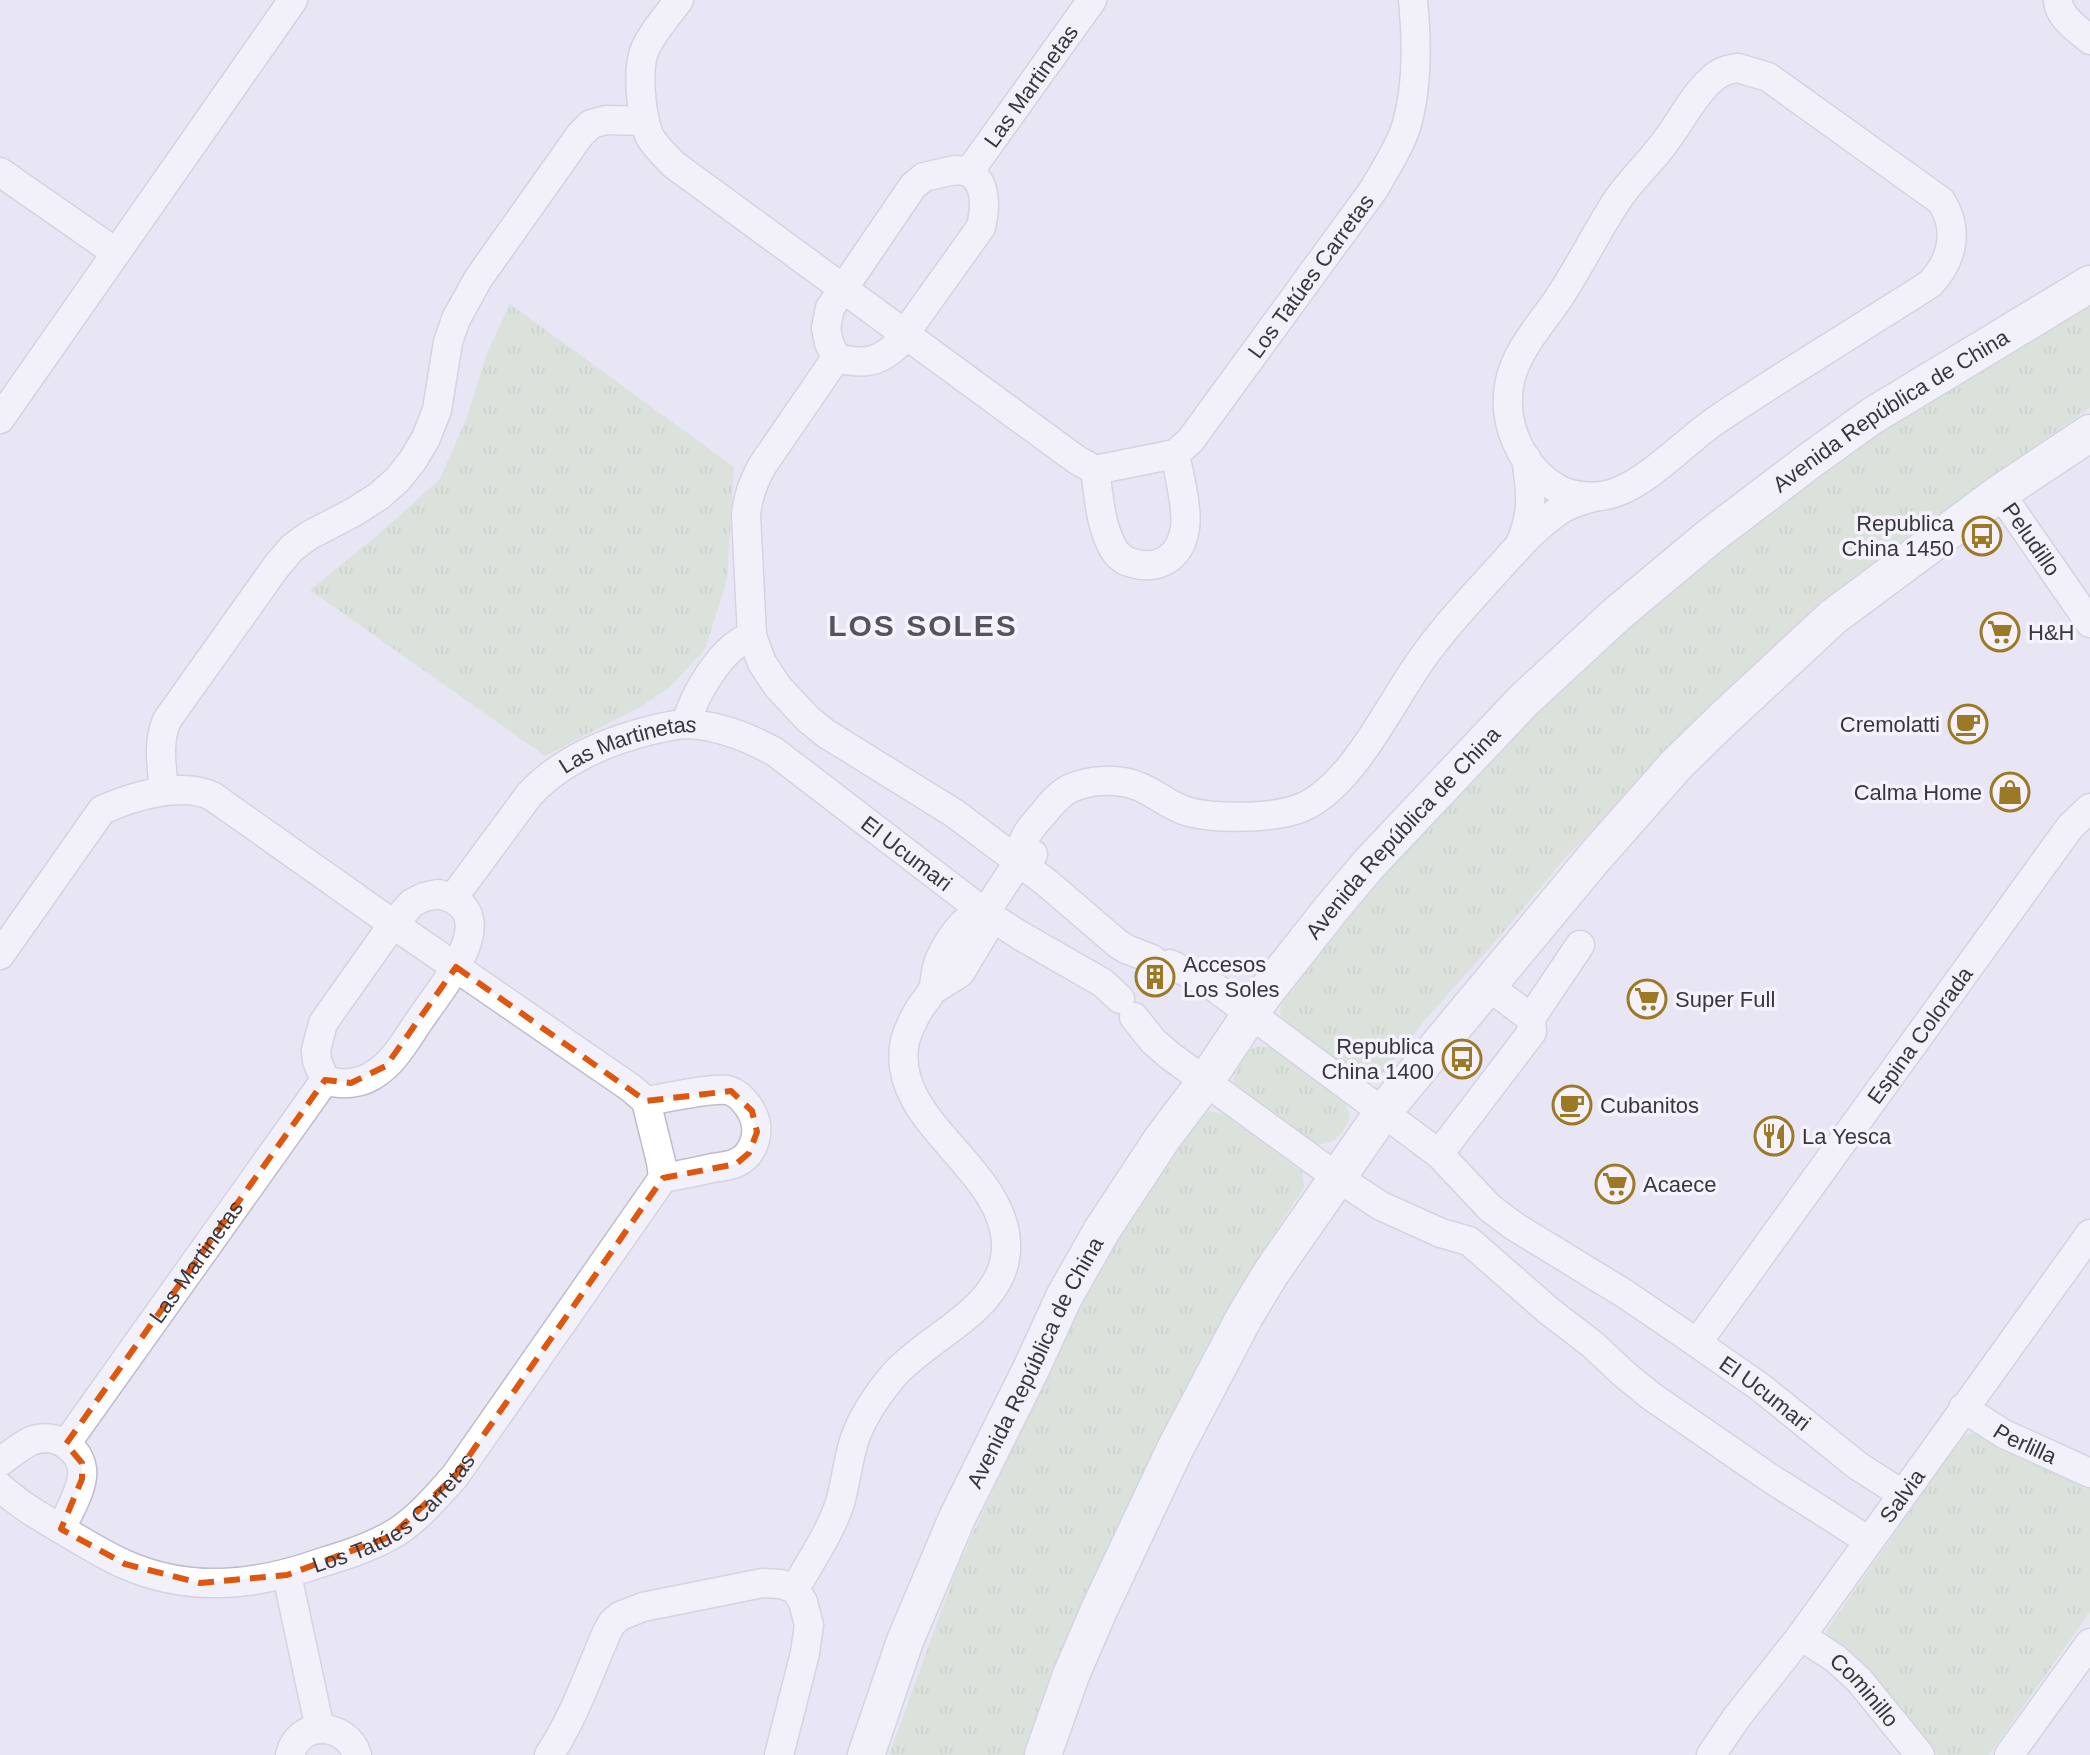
<svg xmlns="http://www.w3.org/2000/svg" width="2090" height="1755" font-family="Helvetica,sans-serif">
<defs>
<pattern id="grass-tufts" width="24" height="20" patternUnits="userSpaceOnUse" patternTransform="scale(2)"><rect width="24" height="20" fill="#ccdebf"/><path d="M3 7l-1-3M5 7V3M7 7l1-3M15 17l-1-3M17 17v-4M19 17l1-3" fill="none" stroke="#b0bfa5"/></pattern>
</defs>
<rect width="100%" height="100%" fill="#e8e5f4"/>
<!-- grass -->
<path fill="url(#grass-tufts)" d="M2090 297V408L1948 508 1727 695 1565 858 1500 936 1424 1021 1387 1069 1377 1077 1366 1079 1354 1075 1283 1021 1280 1013 1281 1004 1364 889 1557 683 1816 470Z
M510 304 734 467 727 580 705 649 671 686 642 706 545 756 310 590 379 534 440 479 467 417 487 353Z
M1262 1046 1270 1047 1343 1098 1350 1116C1344 1133 1334 1146 1315 1144L1237 1090C1227 1068 1239 1050 1262 1046Z
M1209 1111 1224 1114 1302 1172 1304 1187 1252 1268 1027 1755H889L957 1568 1104 1249 1173 1155 1199 1116Z
M1972 1433 1982 1435 2090 1486V1612L1989 1755H1937L1878 1686 1833 1643 1826 1631 1961 1438Z"/>
<g fill="none" stroke-linecap="round" stroke-linejoin="round">
<!-- minor casing -->
<g stroke="#c0bccb" stroke-width="31">
<g id="minor">
<path d="M679 0C668 15 654 30 646 47 636 66 641 115 649 135 654 146 665 155 673 164L1077 460 1095 470"/>
<path d="M2058 0C2058 17 2078 29 2090 40"/>
<path d="M1738 68 1768 77 1941 201C1960 230 1952 261 1930 284 1858 330 1785 374 1715 421 1685 442 1651 479 1617 492 1599 499 1575 498 1558 489 1521 468 1501 422 1510 381 1517 348 1545 320 1562 293 1582 262 1598 229 1618 199 1633 177 1653 160 1668 138 1682 119 1694 95 1711 80 1719 72 1727 69 1738 68Z"/>
<path d="M955 170C960 171 964 170 968 172 988 182 985 210 981 227L896 346C877 364 861 364 836 358L829 343 826 328 830 308 913 186 924 177Z"/>
<path d="M0 172 115 252"/>
<path id="s1" d="M969 172 1092 0"/>
<path d="M836 358 762 466C753 483 748 496 746 515L752 636 762 663 778 687 808 719 825 733 954 813 1047 883 1117 943 1126 949 1152 959"/>
<path d="M0 419 293 0"/>
<path id="s2" d="M1095 470 1175 454 1190 441 1374 189C1385 169 1399 149 1406 127 1418 87 1417 41 1413 0"/>
<path d="M1095 470C1099 496 1100 525 1113 548 1117 555 1124 561 1132 563 1159 571 1181 557 1185 528 1188 509 1179 474 1175 454"/>
<path id="s3" d="M2000 493 2090 623"/>
<path d="M1520 544C1534 513 1531 491 1526 458"/>
<path d="M686 724C694 694 722 646 752 636"/>
<path d="M164 791C162 767 157 743 167 720L276 567 292 548 308 536 354 512 379 496 398 479 413 460 426 438 437 410 448 342 456 319 478 279 580 135 591 124 606 120 645 121"/>
<path d="M1019 861C1020 841 1029 829 1043 814 1050 805 1058 795 1069 789 1090 779 1119 778 1140 787 1157 794 1170 807 1189 812 1217 819 1276 819 1303 807 1349 787 1386 713 1413 672 1435 638 1463 608 1490 578 1512 554 1533 528 1560 510 1570 504 1582 500 1594 497"/>
<path d="M438 894C507 910 445 983 424 1014 410 1033 397 1059 378 1072 362 1084 343 1086 325 1080L317 1061 316 1050 323 1023 393 924 412 903 424 897Z"/>
<path id="s4" d="M453 898 529 795C561 760 607 741 652 730 664 727 677 724 689 724 720 726 748 737 775 752L985 913 1021 936 1103 983 1120 999"/>
<path d="M985 913 1019 861 1033 854"/>
<path d="M0 955 102 810C131 797 182 781 212 796L393 924 631 1088 646 1101 661 1162 663 1178"/>
<path id="s5" d="M1170 964 1213 986 1439 1154 1490 1208 1514 1226 1625 1294 1697 1343 1760 1387 1858 1466 1902 1494"/>
<path d="M1134 1017 1153 1041 1169 1055 1338 1178 1381 1206 1441 1233 1469 1241 1549 1311 1592 1344 1624 1374 1651 1396 1767 1476 1869 1541"/>
<path d="M1531 1018 1580 945"/>
<path d="M646 1101C666 1098 709 1088 727 1090 738 1092 749 1105 753 1115 761 1132 754 1155 736 1163 729 1166 720 1167 712 1168 696 1172 679 1175 663 1178"/>
<path d="M1439 1154 1532 1032 1531 1018 1488 986"/>
<path id="s6" d="M1697 1343 2070 827 2090 808"/>
<path id="s7" d="M1963 1408 2004 1434 2090 1473"/>
<path id="s8" d="M66 1444 325 1080"/>
<path d="M0 1462C10 1455 20 1446 31 1441 56 1431 85 1450 82 1477 80 1494 68 1513 61 1529"/>
<path id="s9" d="M0 1487C22 1507 46 1520 71 1535 88 1545 106 1556 124 1564 189 1593 255 1586 320 1563 343 1556 366 1549 388 1537 415 1523 435 1498 455 1476L663 1178"/>
<path d="M287 1575 320 1729"/>
<path d="M795 1589C810 1562 830 1533 840 1503 846 1482 848 1459 855 1438 863 1416 878 1394 893 1376 928 1335 1010 1307 1006 1242 1002 1166 888 1120 905 1041 908 1030 914 1018 920 1008 924 1002 931 995 933 988 936 980 935 971 938 964 942 952 958 925 968 920 974 917 980 915 985 913L984 933 960 973 933 990"/>
<path id="s10" d="M1801 1636 1836 1659 1859 1680 1920 1755"/>
<path d="M290 1755C298 1719 347 1722 357 1755"/>
<path d="M549 1755C574 1718 589 1673 607 1632L612 1623 620 1616 643 1607 763 1583 781 1584 795 1589 803 1602 809 1625 805 1653 779 1755"/>
<path id="s11" d="M1711 1755 1737 1717 1801 1636 2090 1234"/>
<path d="M2009 1755 2090 1643"/>
</g>
</g>
<!-- major casing -->
<g stroke="#c0bccb" stroke-width="39">
<g id="major">
<path id="s12" d="M866 1755 905 1641 957 1518 1032 1367 1064 1297 1102 1230 1162 1139 1205 1082 1264 994 1332 908 1369 864 1523 701 1617 614 1708 538 1808 462 1872 416 2090 284"/>
<path d="M1043 1755 1071 1675 1099 1610 1175 1449 1245 1316 1271 1273 1383 1112 1594 858 1676 765 1721 721 1833 617 2000 493 2090 433"/>
</g>
</g>
<!-- minor -->
<use href="#minor" stroke="#fff" stroke-width="28"/>
<!-- major -->
<use href="#major" stroke="#fff" stroke-width="36"/>
</g>
<!-- marked area -->
<path d="M0 0H2090V1755H0ZM456 967 646 1101 731 1091 752 1111 757 1132 749 1153 736 1164 663 1178 455 1476 391 1536 287 1575 200 1583 125 1564 61 1529 82 1479V1463L66 1444 325 1080 351 1083 386 1066Z" fill="#e8e5f4" fill-opacity=".55" fill-rule="evenodd"/>
<path fill="none" stroke="#df570e" stroke-width="6" stroke-dasharray="16 10" stroke-linejoin="round" d="M456 967 646 1101 731 1091 752 1111 757 1132 749 1153 736 1164 663 1178 455 1476 391 1536 287 1575 200 1583 125 1564 61 1529 82 1479V1463L66 1444 325 1080 351 1083 386 1066Z"/>
<!-- icons -->
<defs>
<g id="bus-ring" transform="scale(2)"><circle r="9.5" fill="#f5f2fe" stroke="#9c7a25" stroke-width="1.5"/><path d="M-5-6H5V4H4V6H2V4H-2V6H-4V4H-5ZM-3.5-4V0h7V-4ZM-3.5 1.2v1.5H-2V1.2ZM2 1.2v1.5H3.5V1.2Z" fill="#9c7a25"/></g>
<g id="supermarket-ring" transform="scale(2)"><circle r="9.5" fill="#f5f2fe" stroke="#9c7a25" stroke-width="1.5"/><path d="M-6-5.5h2.5l.6 2H6L4.5 2H-2.5L-4.4-4H-6ZM-1.5 3.2a1.3 1.3 0 1 0 .1 0ZM3 3.2a1.3 1.3 0 1 0 .1 0Z" fill="#9c7a25"/></g>
<g id="cafe-ring" transform="scale(2)"><circle r="9.5" fill="#f5f2fe" stroke="#9c7a25" stroke-width="1.5"/><path d="M-5.5-4.5H6V0H3Q3 3.5 0 3.5H-2.5Q-5.5 3.5-5.5 0ZM3-3.2v2h1.7v-2ZM-6 4.5H4V6H-6Z" fill="#9c7a25"/></g>
<g id="shop-ring" transform="scale(2)"><circle r="9.5" fill="#f5f2fe" stroke="#9c7a25" stroke-width="1.5"/><path d="M-5-2.5h2.3a2.7 3.5 0 0 1 5.4 0H5L5.5 6h-11ZM-1.5-2.5h3a1.5 2.3 0 0 0-3 0Z" fill="#9c7a25"/></g>
<g id="building-ring" transform="scale(2)"><circle r="9.5" fill="#f5f2fe" stroke="#9c7a25" stroke-width="1.5"/><path d="M-4-6H4V6H1V3H-1V6H-4ZM-2.5-4.3h1.7v1.8h-1.7ZM.8-4.3h1.7v1.8H.8ZM-2.5-1h1.7V.8h-1.7ZM.8-1h1.7V.8H.8Z" fill="#9c7a25"/></g>
<g id="restaurant-ring" transform="scale(2)"><circle r="9.5" fill="#f5f2fe" stroke="#9c7a25" stroke-width="1.5"/><path d="M-5-6h1v4h1v-4h1v4h1v-4h1v5L-1.5 .5V6h-2V.5L-5-1ZM5-6V6H3V1.5H1.5Q1.5-4 5-6Z" fill="#9c7a25"/></g>
</defs>
<g fill-rule="evenodd">
<use href="#bus-ring" x="1982" y="536"/>
<use href="#supermarket-ring" x="2000" y="632"/>
<use href="#cafe-ring" x="1968" y="724"/>
<use href="#shop-ring" x="2010" y="792"/>
<use href="#building-ring" x="1155" y="977"/>
<use href="#supermarket-ring" x="1647" y="999"/>
<use href="#bus-ring" x="1462" y="1059"/>
<use href="#cafe-ring" x="1572" y="1105"/>
<use href="#restaurant-ring" x="1774" y="1136"/>
<use href="#supermarket-ring" x="1615" y="1184"/>
</g>
<g text-anchor="middle" stroke-width="7" stroke-linejoin="round" paint-order="stroke">
<!-- street labels -->
<g font-size="22" fill="#39373d" stroke="#f5f2fe">
<text dy="8" stroke="none"><textPath href="#s1" startOffset="106">Las Martinetas</textPath></text>
<text dy="8" stroke="none"><textPath href="#s2" startOffset="306">Los Tatúes Carretas</textPath></text>
<text dy="8" stroke="none"><textPath href="#s12" startOffset="1724">Avenida República de China</textPath></text>
<text dy="8" stroke="none"><textPath href="#s3" startOffset="56">Peludillo</textPath></text>
<text dy="8" stroke="none"><textPath href="#s4" startOffset="242">Las Martinetas</textPath></text>
<text dy="8" stroke="none"><textPath href="#s12" startOffset="1076">Avenida República de China</textPath></text>
<text dy="8" stroke="none"><textPath href="#s4" startOffset="564">El Ucumari</textPath></text>
<text dy="8" stroke="none"><textPath href="#s6" startOffset="380">Espina Colorada</textPath></text>
<text dy="8" stroke="none"><textPath href="#s8" startOffset="224">Las Martinetas</textPath></text>
<text dy="8" stroke="none"><textPath href="#s12" startOffset="428">Avenida República de China</textPath></text>
<text dy="8" stroke="none"><textPath href="#s5" startOffset="736">El Ucumari</textPath></text>
<text dy="8" stroke="none"><textPath href="#s7" startOffset="72">Perlilla</textPath></text>
<text dy="8" stroke="none"><textPath href="#s11" startOffset="322">Salvia</textPath></text>
<text dy="8" stroke="none"><textPath href="#s9" startOffset="438">Los Tatúes Carretas</textPath></text>
<text dy="8" stroke="none"><textPath href="#s10" startOffset="84">Cominillo</textPath></text>
</g>
<!-- poi labels -->
<g font-size="22" fill="#39373d" stroke="#f5f2fe" text-anchor="start">
<text x="1954" y="531" text-anchor="end">Republica<tspan x="1954" dy="25">China 1450</tspan></text>
<text x="2028" y="640">H&amp;H</text>
<text x="1940" y="732" text-anchor="end">Cremolatti</text>
<text x="1982" y="800" text-anchor="end">Calma Home</text>
<text x="1183" y="972">Accesos<tspan x="1183" dy="25">Los Soles</tspan></text>
<text x="1675" y="1007">Super Full</text>
<text x="1434" y="1054" text-anchor="end">Republica<tspan x="1434" dy="25">China 1400</tspan></text>
<text x="1600" y="1113">Cubanitos</text>
<text x="1802" y="1144">La Yesca</text>
<text x="1643" y="1192">Acaece</text>
</g>
<!-- district labels -->
<g font-size="30" font-weight="bold" letter-spacing="2" fill="#56535f" stroke="#f5f2fe">
<text x="923" y="636">LOS SOLES</text>
</g>
</g>
</svg>
